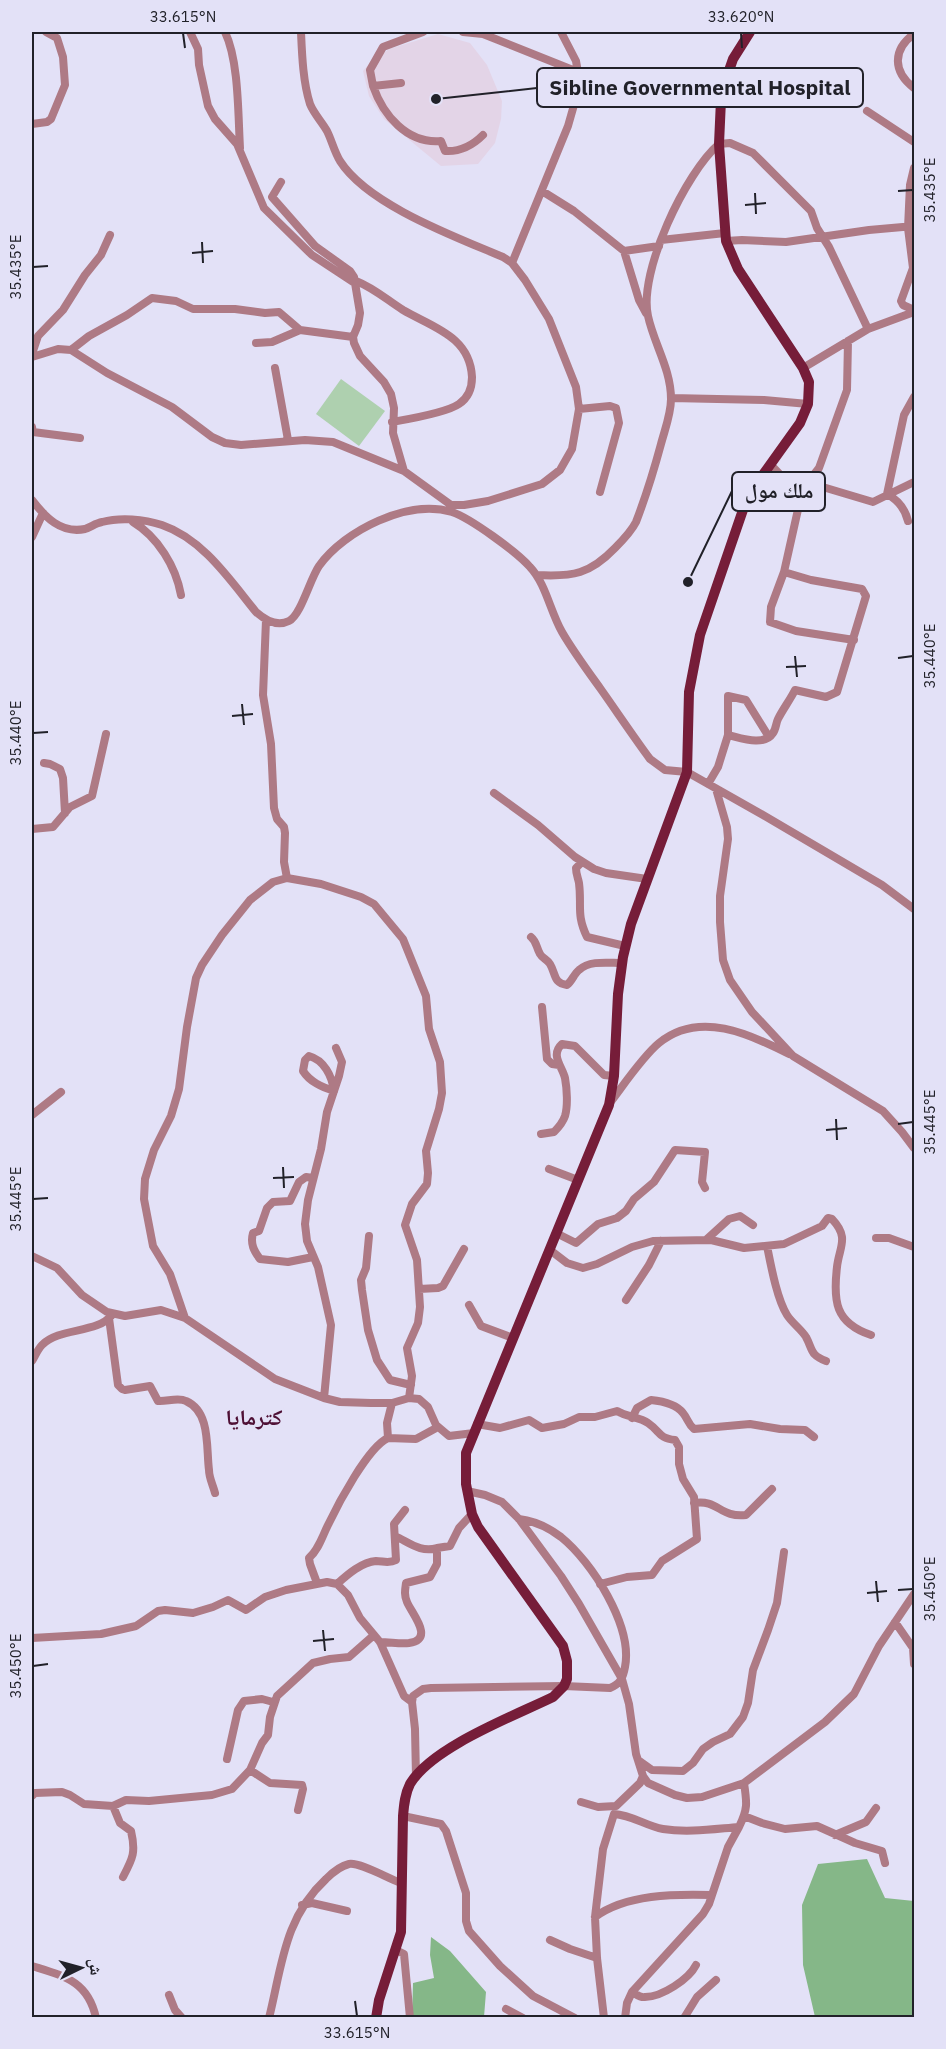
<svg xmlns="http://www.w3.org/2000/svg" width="946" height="2049" font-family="'IBM Plex Sans','Noto Naskh Arabic',sans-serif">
<rect width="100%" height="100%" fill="#e3e1f7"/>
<!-- medical -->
<path fill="#e3d4e7" d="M438 34 470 43 487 65 502 101 501 119 495 143 478 164 441 166 384 119 369 96 363 71 369 64 389 49Z"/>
<!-- green -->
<path fill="#aed0af" d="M341 379 385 411 359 446 316 414Z"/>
<!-- forest -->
<path fill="#85b788" d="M867 1859 885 1898 914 1901V2017H815L803 1965 802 1905 818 1864Z
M431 1937 450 1951 486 1992 484 2017 412 2018 413 1983 434 1978 430 1955Z"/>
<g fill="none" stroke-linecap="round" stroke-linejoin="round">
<!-- minor -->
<path stroke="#ae7a85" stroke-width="8" d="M190 32 198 49 199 65 208 106 215 119 237 144 264 208 312 255 356 284
M225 32C239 61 238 115 240 148
M463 32 483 34 598 80 724 85
M914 34C892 50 893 72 914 88
M401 83 373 86 370 70 383 47 423 32
M373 86C383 115 407 144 441 141L445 151C460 152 472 146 483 135
M867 111 914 142
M32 124 47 122 51 119 65 85 63 57 57 38 46 32
M914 168 910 185 908 228 913 268 901 301 903 305 914 310
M281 182 272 197 315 246 350 271 354 277 360 313 358 325 353 337 354 343 360 356 384 382 391 394 394 408 393 433 404 471
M542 191 574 211 624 251 659 246
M661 240 725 233
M726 241 742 240 786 242 869 230 914 226
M624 251 639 300 646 313
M512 263 568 126 580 84 576 61 561 32
M356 281C374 288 387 300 403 310 432 327 470 336 472 377 472 388 468 398 459 404 446 413 409 419 392 422
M256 343 272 342 300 330
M71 350 89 336 127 315 152 298 176 301 193 309H235L265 313 279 312 300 330 353 337
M32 354 38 336 63 310 85 275 101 255 110 235
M32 357 58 349 71 350 107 373 172 407 212 437 225 443 241 445 305 440 333 442 404 471 451 505H464L488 501 542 484 560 470 572 449 579 409 576 387 549 319 525 280 512 263 503 257C456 237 368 205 340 161 334 151 332 141 327 131 322 122 314 114 310 104 303 82 302 55 301 32
M275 368 288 440
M803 368 868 329 914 312
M671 398 764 400 808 404
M579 409 610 406 616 408 619 423 600 492
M32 427 33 432 80 438
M806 482 873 502 914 482
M794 491 812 477 819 468 847 390 848 341
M32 500C45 517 61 534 85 529 91 527 96 523 102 522 120 517 144 519 162 525 203 539 230 580 256 612 265 620 277 627 289 621 301 615 310 579 319 566 345 530 408 499 452 512 470 518 517 552 530 567 546 584 550 611 562 632 573 651 587 670 600 688 617 712 633 736 650 759L665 770 687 772 763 815 882 885 914 909
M908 521C905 508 898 500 887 494L904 415 914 397
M133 522C158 537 176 567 181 595
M32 537 43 513
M784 572 771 607 770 622 796 631 854 640
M537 575C573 577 590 574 615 548 623 540 631 532 636 522 646 496 654 470 661 444 665 429 671 414 671 399 671 369 654 344 648 316 638 272 686 172 719 144L730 143 753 153 811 211 817 228 829 247 868 329
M266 620 263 695 271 744 274 808 277 819 284 827 285 833 284 862 287 878 321 884 361 897 374 904 403 939 426 996 429 1029 440 1062 442 1093 439 1109 426 1151 428 1173 427 1184 412 1204 405 1225 417 1260 420 1307 418 1323 407 1348 412 1376 409 1398
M728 735C741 738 764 747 773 733 776 729 776 723 778 719 783 709 790 700 795 690L826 697 837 692 866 596 862 589 811 580 784 572 799 505 792 487 771 465
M44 763 50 764 60 769 63 778 65 813
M708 784 718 767 728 735V696L746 700 769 737
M716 789 727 827 728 839 720 896V922L723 960 730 980 752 1012 793 1056 883 1111 902 1132 914 1148
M494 793 538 825 575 857 594 869 606 873 647 879
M32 829 53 827 70 807 92 796 106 734
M582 862 576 868C576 874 578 878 579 883 582 906 576 914 587 937L625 946
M531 937C537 942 536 947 540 954 542 958 548 960 550 964 556 974 553 983 567 985 572 981 574 974 579 970 590 960 608 963 622 963
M542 1007 547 1059 552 1064 559 1065
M309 1056C324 1060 332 1076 334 1091 322 1087 310 1082 303 1071L305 1060Z
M609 1104C623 1086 642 1057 659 1043 699 1010 750 1034 789 1054
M32 1115 61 1092
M541 1134 554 1132C558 1128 563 1122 565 1116 568 1106 567 1089 565 1078 562 1066 550 1055 562 1044L575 1046 604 1075 614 1076
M549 1169 578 1180
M313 1178 306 1177 299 1182 290 1201 273 1202 267 1208 259 1231 253 1233C250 1244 254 1251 260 1259L288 1262 313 1257
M556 1233 576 1243 598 1224 617 1218 626 1211 634 1199 654 1182 675 1150 705 1152 702 1182 705 1188
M369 1236 366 1268 361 1280 362 1290 368 1330 377 1360 390 1380 411 1385
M876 1238H889L914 1247
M707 1239 729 1219 740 1216 753 1225
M767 1246C771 1266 777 1299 787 1315 792 1323 801 1329 806 1337 813 1350 810 1355 826 1361
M550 1250 567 1263 583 1268 597 1264 632 1247 653 1241 711 1240 744 1248 784 1244 822 1226 828 1218 832 1219C850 1238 839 1247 837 1267 833 1301 835 1323 871 1335
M32 1256 57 1268 82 1295 107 1312 125 1316 161 1310 185 1318 275 1379 324 1398 340 1402 371 1403H392L409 1398 419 1399 428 1407 436 1425 449 1436 474 1433
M419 1289 438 1288 443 1286 464 1249
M626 1300 649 1265 661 1241
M469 1305 481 1326 513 1338
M109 1318 118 1385 122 1389 125 1390 150 1386 158 1401C166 1402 178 1397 186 1401 211 1412 206 1448 209 1470 209 1478 213 1485 215 1493
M185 1318 170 1274 153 1246 144 1199 145 1179 154 1150 171 1116 179 1089 187 1027 196 978 202 965 222 935 250 900 273 882 287 878
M32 1361C35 1356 38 1349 42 1345 60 1327 97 1334 112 1315
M324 1398 331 1325 318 1267 307 1241 305 1224 308 1200 321 1149 327 1112 339 1076 342 1062 336 1048
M632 1418 637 1408 651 1400C661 1401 676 1404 683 1413 688 1419 688 1424 694 1429L750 1424 780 1429 805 1430 814 1437
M477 1424 500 1428 529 1420 542 1428 564 1424 579 1417H595L617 1411C627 1417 640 1417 648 1423 661 1432 658 1438 675 1440L679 1447V1464L683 1479 694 1497 697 1539 662 1561 652 1575 627 1577 600 1584
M388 1438 416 1439 438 1427
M467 1491 485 1495 502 1502 519 1519 561 1576 579 1604 622 1679 629 1704 636 1754 643 1776 648 1783 675 1795 687 1798 702 1797 744 1783 825 1722 854 1694 879 1646 914 1594
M694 1503C718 1499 720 1518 746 1515L772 1489
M395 1536C410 1543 421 1553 437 1548
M317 1583 310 1564 309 1558C319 1549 322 1537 328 1525 338 1504 368 1447 388 1438L387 1423 392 1403
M337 1584C348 1574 362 1562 376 1561 383 1561 389 1564 396 1560L394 1524 405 1510
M895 1622 913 1648 914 1664
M32 1638 101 1634 136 1626 158 1611 165 1610 193 1613 213 1607 228 1600 246 1610 265 1597 286 1590 327 1582 337 1584 348 1595 360 1618 380 1642 404 1696 412 1702 415 1729 416 1777
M380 1642C390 1642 400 1644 409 1643 435 1639 412 1614 407 1602 404 1595 405 1590 406 1583L430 1577 437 1564V1548L450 1546 459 1528 472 1514
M412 1702 413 1696 423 1689 431 1688 564 1686 610 1688C620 1684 623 1678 625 1667 633 1626 592 1562 561 1537 548 1527 535 1521 519 1519
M227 1759 238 1710 244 1701 262 1699 273 1702
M638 1760 652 1770 683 1771 693 1763 703 1749 713 1742 730 1734 743 1717 748 1703 753 1670 768 1630 777 1603 784 1552
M250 1770 270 1783 302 1785 303 1789 298 1810
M32 1796 35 1793 62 1792 70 1795 84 1804 113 1806 126 1800 149 1801 212 1795 232 1789 250 1770 262 1743 268 1735 270 1717 277 1696 313 1663 330 1659 349 1657 374 1635
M581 1802 598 1807 616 1806 640 1783 643 1776
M113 1806 120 1823 131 1831C136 1852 133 1858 123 1877
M403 1816 441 1824 446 1831 466 1893V1921L469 1931 500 1966 533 1996 575 2018
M744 1816 762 1823 785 1829 817 1826 855 1843 882 1851 885 1863
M835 1835 866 1822 876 1808
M302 1905 312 1903 347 1911
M595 1917C626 1894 675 1894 711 1895
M550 1940 570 1949 597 1958
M396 1950 404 1954 410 2018
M32 1966C64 1976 88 1981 96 2018
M632 1992C636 1994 640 1998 645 1997 662 1997 689 1979 696 1965
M169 1995 175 2010 182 2018
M506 2009 523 2018
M269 2018C282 1966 284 1918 326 1879 332 1873 340 1866 349 1864 360 1862 389 1879 401 1883
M604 2018 597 1958 595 1917 603 1849 614 1814C632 1815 646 1826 663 1829 688 1833 714 1829 739 1827 748 1809 747 1803 744 1783
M625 2018 627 2003 632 1992 703 1914 709 1904 728 1847 739 1827
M684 2018 697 1997 716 1980"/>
<!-- major -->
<path stroke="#761d39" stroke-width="10" d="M376 2018 379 2000 401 1932 403 1816C404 1804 405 1794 410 1784 432 1747 514 1716 553 1697L564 1686 567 1679V1661L563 1646 478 1527 472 1514 466 1484V1453L609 1105 614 1076 618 994 623 957 631 924 687 772 689 692 700 635 745 504 762 476 800 423 808 404 809 382 803 368 738 269 726 241 719 144 721 100 724 85 733 59 750 32"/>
</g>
<!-- ticks -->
<path fill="none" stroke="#212129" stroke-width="2" d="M183 33 185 48M741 33 742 48M898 191 913 190M755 193 756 214M745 205 766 203M202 242 203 263M192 253 213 251M33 267 48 266M795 656 797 677M898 658 913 656M786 667 806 666M242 704 244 725M232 716 253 714M33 733 48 732M836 1119 837 1140M898 1124 913 1122M826 1130 847 1128M283 1167 284 1188M273 1178 294 1177M33 1199 48 1198M876 1581 878 1602M898 1590 913 1589M867 1593 887 1591M323 1630 325 1651M313 1641 334 1639M33 1666 48 1664M355 2001 357 2016"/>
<g text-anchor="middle" stroke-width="6" stroke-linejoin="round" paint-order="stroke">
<!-- quarter labels -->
<g font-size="22" font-weight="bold" fill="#4f1136" stroke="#e3e1f7">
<text x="254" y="1425">كترمايا</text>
</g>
</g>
<!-- callouts -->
<path fill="none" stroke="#212129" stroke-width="2" d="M436 99L537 88M688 582L732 491"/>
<g fill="#212129" stroke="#e3e1f7" stroke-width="2">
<circle cx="436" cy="99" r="6"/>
<circle cx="688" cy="582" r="6"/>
</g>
<g fill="#e3e1f7" stroke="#212129" stroke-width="2">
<rect x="537" y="68" width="326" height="39" rx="6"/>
<rect x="732" y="472" width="93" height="39" rx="6"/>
</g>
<g font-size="21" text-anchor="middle" font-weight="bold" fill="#212129">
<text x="700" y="95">Sibline Governmental Hospital</text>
<text x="779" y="498">ملك مول</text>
</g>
<!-- border -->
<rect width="946" height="2049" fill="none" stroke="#e3e1f7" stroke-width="66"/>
<!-- north arrow -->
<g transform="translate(81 1968) rotate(85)" stroke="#e3e1f7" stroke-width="4.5" paint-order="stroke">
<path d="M0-4.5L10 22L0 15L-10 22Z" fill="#212129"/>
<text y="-9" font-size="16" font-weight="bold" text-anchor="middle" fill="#212129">ش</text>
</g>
<rect x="33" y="33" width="880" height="1983" fill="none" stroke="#212129" stroke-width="2"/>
<g font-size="15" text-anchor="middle" fill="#212129">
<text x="183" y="22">33.615°N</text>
<text x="741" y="22">33.620°N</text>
<text transform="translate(930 190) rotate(-90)" y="5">35.435°E</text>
<text transform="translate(16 267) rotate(-90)" y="5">35.435°E</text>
<text transform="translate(930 656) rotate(-90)" y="5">35.440°E</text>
<text transform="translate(16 733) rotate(-90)" y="5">35.440°E</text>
<text transform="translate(930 1122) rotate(-90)" y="5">35.445°E</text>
<text transform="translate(16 1199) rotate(-90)" y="5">35.445°E</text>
<text transform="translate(930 1589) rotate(-90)" y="5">35.450°E</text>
<text transform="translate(16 1666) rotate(-90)" y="5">35.450°E</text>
<text x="357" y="2038">33.615°N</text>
</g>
</svg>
